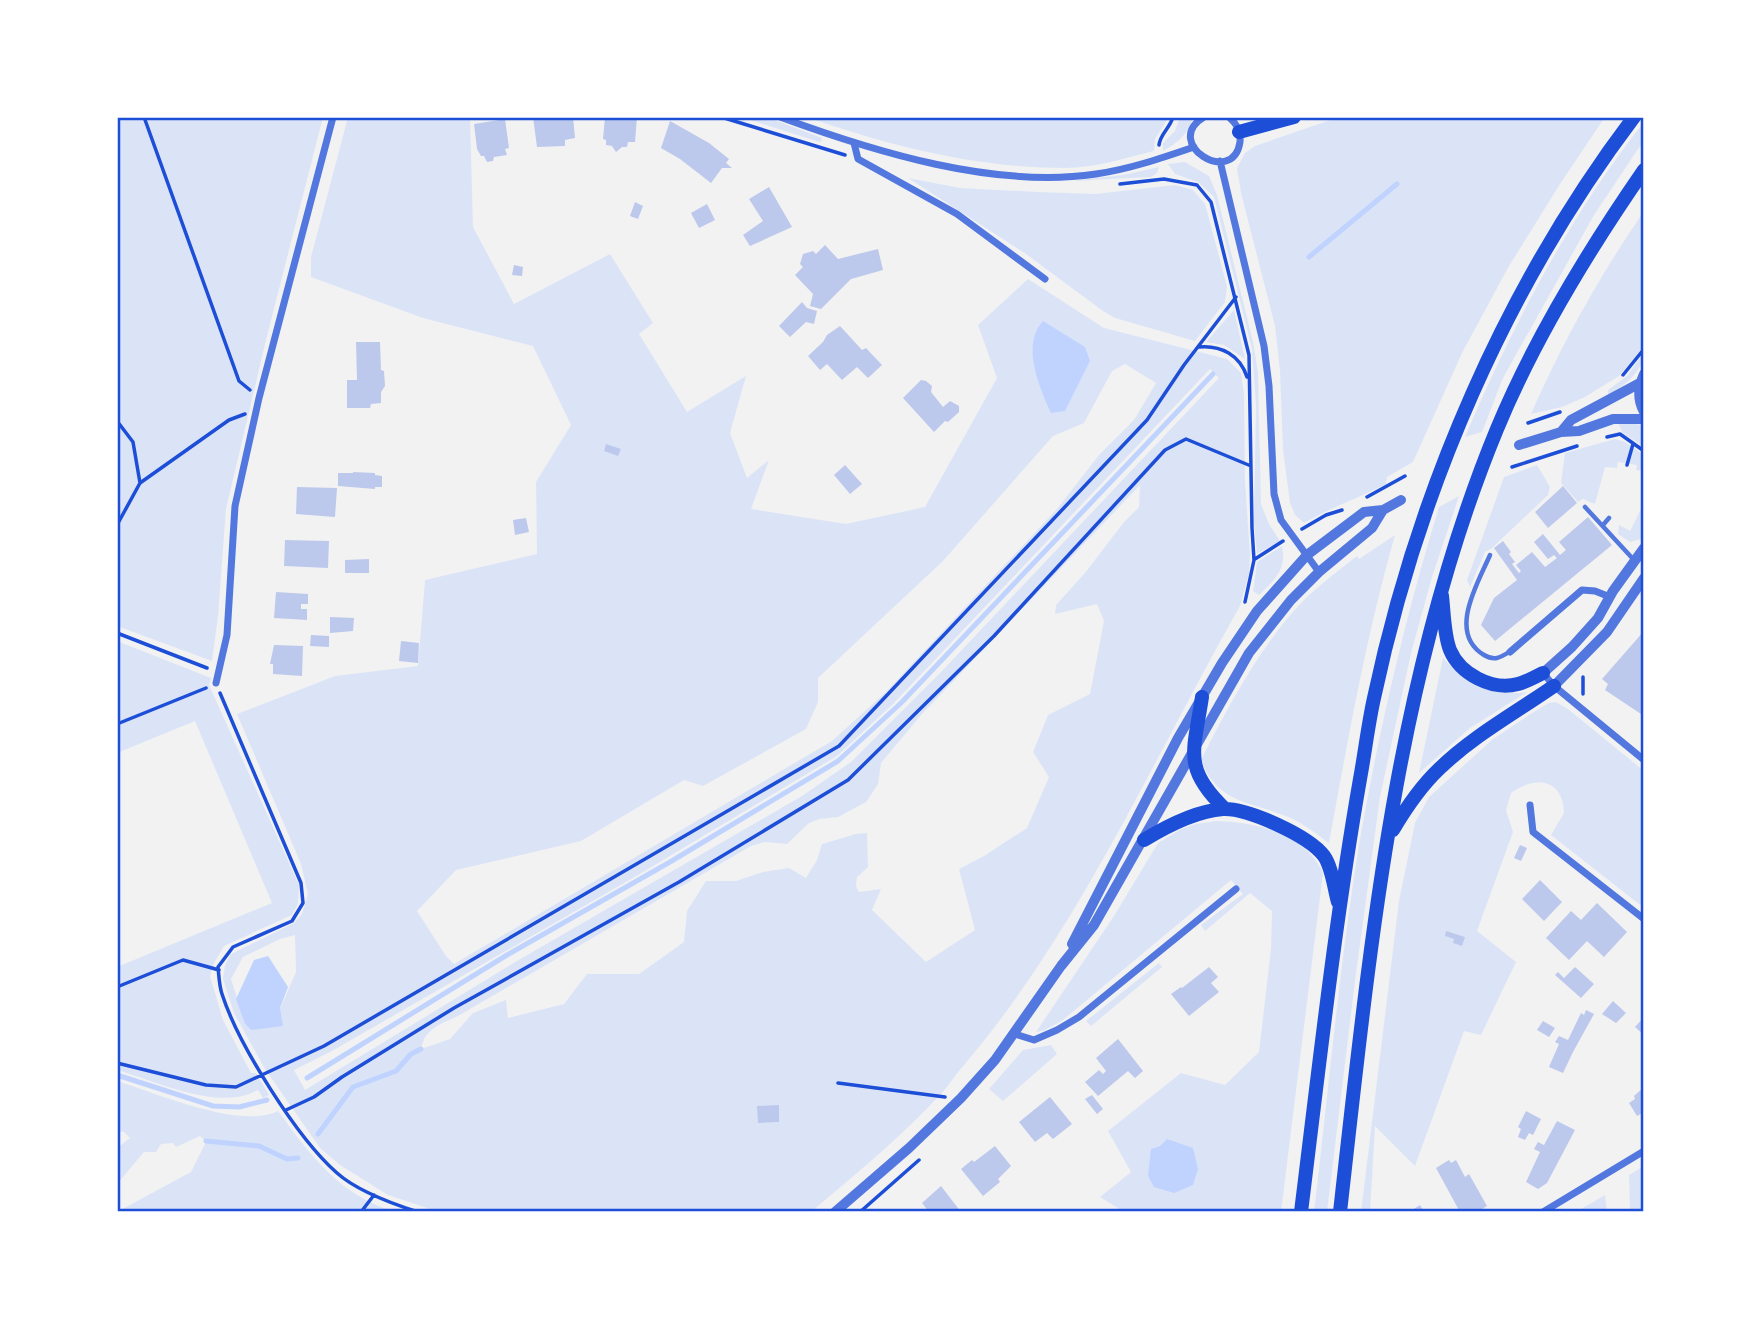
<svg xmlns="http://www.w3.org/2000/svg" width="1761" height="1329" font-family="'Source Sans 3',sans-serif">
<rect width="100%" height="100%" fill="#f2f2f2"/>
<!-- green -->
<path fill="#dbe4f7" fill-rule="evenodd" d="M117 117H323L266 340 226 509 218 616 212 661 117 626Z
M348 117H470L473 227 514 304 610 254 653 323 639 334 687 412 746 376 730 433 747 478 769 460 751 509 846 524 925 507 997 378 978 325 1028 279 1104 328 1227 359 1241 373 1244 394 1245 481 1250 555 1249 574 1240 606C1153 759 1079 930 964 1065 956 1074 949 1085 941 1094 901 1137 856 1174 811 1212H439L388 1195 340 1165 320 1148 265 1069 234 1013 223 979 225 965 231 954 294 923 302 914 308 894 301 864 237 714 335 676 418 666 425 580 537 554 536 482 571 425 533 346 423 318 311 277V257ZM1125 364 1156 383 1134 420 1099 455 1057 509 886 692 832 741 454 964 446 956 417 911 456 870 581 841 684 780 703 786 806 729 818 702V678L943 561 1053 436 1084 423 1112 371ZM1210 369 1219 378 941 672 851 762 802 796 517 961 305 1090 294 1070 332 1051 638 875 837 756 893 704ZM1140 485 1139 507 1124 522 1085 573 1056 605 1055 614 1097 604 1104 621 1090 694 1048 715 1033 752 1049 777 1027 828 984 856 959 869 975 930 926 962 872 910 881 889 859 892 856 886 857 877 868 867 867 833 856 834 822 844 817 860 806 878 789 868 763 872 736 881H706L687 911 684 942 639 974H587L564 1004 508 1018 506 1000 473 1013 450 1039 421 1049C425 1028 441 1024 458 1016L751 846 765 842 787 844 809 823 819 819 838 817 866 802 878 784 881 763 922 714ZM295 935 296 972 280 1009 251 1030 245 1024 231 979 243 957 280 939Z
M741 117H767L822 138 821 142 816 141Z
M807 117H1169L1155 139 1154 151C1125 158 1095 168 1065 168 977 168 889 146 807 117Z
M1180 117H1193C1187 135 1179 142 1163 151V143L1175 131Z
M1339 117H1605L1560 184 1509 266 1462 353 1413 462 1387 477 1386 484C1359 498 1330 508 1304 523L1295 515 1290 503 1283 450 1280 371 1275 326 1241 193 1237 168 1245 153 1255 146Z
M1644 122V140L1594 215 1503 378 1482 432 1465 437C1511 328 1570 215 1644 122Z
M1185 162 1209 176 1217 195 1253 342 1258 372 1261 504 1269 524 1280 541 1257 554 1254 521 1256 406 1252 349 1214 197 1198 182 1175 174 1168 164Z
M1159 167 1157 173 1151 177 1070 181 1123 175Z
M908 178 960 188 1038 192 1095 194 1175 185 1193 190 1205 204 1227 286 1225 302 1195 341 1115 318 1103 311 1026 254Z
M1644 211V346L1619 376 1585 397 1562 407 1531 414C1563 341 1599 277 1644 211Z
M1234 310 1245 359 1224 345 1206 342Z
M1644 352C1644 371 1623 387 1608 395V390L1627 376Z
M1618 423H1634L1644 426V447L1623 433Z
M1615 439 1625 442 1644 455V471L1636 470 1637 465 1618 462 1617 468 1605 467 1595 504 1583 499 1578 502 1561 483 1565 453Z
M1537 465 1550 487 1548 495 1492 548 1485 552 1470 587 1467 580 1504 477Z
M1459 496 1432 577 1411 653 1380 797 1355 981 1327 1212H1314C1329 1086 1340 958 1361 833 1381 722 1406 614 1439 507Z
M1644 503V538L1630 542 1618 534 1619 525 1630 531Z
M1395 535C1366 637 1348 739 1329 843 1315 833 1299 820 1283 815 1247 801 1217 802 1201 760 1229 705 1260 646 1303 601 1319 585 1339 570 1357 556L1359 559Z
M1282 546C1287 569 1275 580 1259 595L1253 591 1257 562Z
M117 641 211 678 209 685 299 885 298 904 292 915 224 946 214 963 210 976 223 1020 251 1073H256L269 1095 263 1098 258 1090C220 1112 158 1082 117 1070V967L272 903 195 721 117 753Z
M1443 658C1466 684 1491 697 1527 692L1470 728 1419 773Z
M1556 702 1568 709 1644 771V905L1639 904 1551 835 1564 813C1563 778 1535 776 1511 793L1506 810 1513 832 1477 931 1516 962 1481 1035 1464 1031 1415 1166 1375 1126 1370 1212H1361L1399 901 1415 823 1429 797 1493 739 1532 713 1549 703Z
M1216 821C1256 822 1305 833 1323 873L1281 1212H1124L1100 1197 1131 1172 1108 1131 1181 1073 1225 1085 1259 1052 1271 949 1272 911 1250 893 1205 931 1201 925 1243 894 1231 880 1063 1020 1045 1030 1036 1032 1114 916 1158 843 1181 829 1196 824Z
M1159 963 1162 967 1091 1026 1086 1021Z
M1051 1045 1057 1054 1003 1101 989 1089 1023 1050Z
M117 1081C156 1093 241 1130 278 1111 311 1156 340 1196 396 1212H117L191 1172 206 1142 200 1136 176 1147 173 1143 161 1144 156 1152H144L117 1184V1148L130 1138 124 1132 117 1131Z
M1644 1166V1212H1630L1629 1175Z
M1605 1195 1607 1212H1576Z"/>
<!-- water -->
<path fill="#bfd3fe" d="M1043 321 1085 347 1090 361 1065 411 1051 413C1039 387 1021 345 1043 321Z
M268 956 288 987 280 1008 283 1026 251 1030 245 1024 236 999 254 960Z
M1167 1139 1193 1148 1198 1169 1193 1185 1174 1193 1154 1187 1148 1176 1151 1149 1160 1146Z"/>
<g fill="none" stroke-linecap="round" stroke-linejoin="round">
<!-- stream -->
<path stroke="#bfd3fe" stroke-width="5" d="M1309 257 1397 184
M117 1075 213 1106 239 1107 267 1100
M307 1078 507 955 670 862 838 761 901 703 1213 374
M318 1134 353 1087 396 1071 411 1054 421 1049
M206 1141 259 1146 287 1159 298 1158"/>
</g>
<!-- building -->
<path fill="#bdc9ec" d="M533 117H573L575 138 565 140V146L537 147Z
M605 117H637L635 142H628L627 147H622L616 152 612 146 606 145V140L603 139Z
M505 119 509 148 505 149 507 155 494 157 493 161 487 162 484 156H481L477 149 474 124Z
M670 121 709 143 729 159 726 163 732 168H722L711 183 680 159 661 148Z
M769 187 792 227 750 246 743 235 763 221 749 199Z
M635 202 643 206 638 219 630 216Z
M707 204 715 220 699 228 691 213Z
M825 245 838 259 878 249 883 270 851 279 821 309 810 306 813 294 795 275 803 267 800 264 803 254 813 251 816 254Z
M514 265 523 267 522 276 512 275Z
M802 302 807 308 817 311 814 324 806 322 790 337 779 326Z
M840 326 862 350 866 348 882 365 868 378 857 367 842 380 827 364 820 370 808 356 823 342 827 335Z
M356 342H380L381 370 384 371 385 386 381 392V403L371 404 370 408H347V380H357Z
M921 380 926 381 932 386 931 392 943 407 950 401 959 406V412L948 422 945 421 934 432 903 398Z
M606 444 621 449 618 456 604 451Z
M845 465 862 484 850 494 834 475Z
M353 472 375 473V475L382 476V487H375V489L338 486V473H353Z
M1563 486 1577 503 1548 528 1535 512Z
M297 487 337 488 335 517 296 514Z
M1588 517 1612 545 1495 641 1481 625 1494 598 1517 580 1494 548 1503 541 1511 552 1509 554 1515 562 1512 564 1519 573 1521 571 1516 565 1532 552 1545 567 1557 558 1554 555 1548 559 1534 542 1543 534 1560 555 1566 550 1559 542Z
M526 518 529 532 515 535 513 520Z
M285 540 329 541 328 568 284 566Z
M369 559V573H345V560Z
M276 592 308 594V604H301V609H307V620L274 618Z
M330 617 354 618 353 631 330 633Z
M1644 631V716L1605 690 1608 684 1602 679Z
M311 635 329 636V647L310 646Z
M401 641 419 643 418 663 399 661Z
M274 645 303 646 302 676 273 674V664H270Z
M1520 845 1527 848 1521 861 1514 858Z
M1540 880 1562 902 1544 921 1522 899Z
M1597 903 1627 932 1604 957 1587 941 1569 960 1546 938 1571 911 1581 920Z
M1446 931 1465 937 1462 946 1453 943 1454 939 1445 936Z
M1209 967 1218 977 1211 983 1219 992 1189 1016 1171 994 1181 987 1182 988Z
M1575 967 1594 984 1581 998 1555 975 1558 972 1564 978Z
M1613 1001 1626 1013 1616 1023 1602 1014Z
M1586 1010 1594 1014 1573 1052 1563 1073 1549 1067 1559 1044 1555 1042 1559 1036 1568 1040 1581 1013 1584 1015Z
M1644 1017V1035L1635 1027Z
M1543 1021 1555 1028 1549 1037 1537 1030Z
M1118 1039 1143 1071 1135 1078 1128 1071 1098 1096 1085 1082 1099 1070 1103 1074 1106 1071 1096 1058Z
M1644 1087V1112L1637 1116 1629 1103 1635 1099 1634 1096Z
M1092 1095 1103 1109 1097 1114 1085 1099Z
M1050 1097 1072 1124 1053 1139 1047 1133 1035 1142 1019 1122Z
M779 1105V1122L758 1123 757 1106Z
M1526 1111 1541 1119 1533 1135 1529 1133 1525 1140 1518 1137 1521 1129 1518 1127Z
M1557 1121 1575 1130 1547 1183 1538 1189 1526 1182 1540 1152 1534 1149 1538 1142 1544 1145Z
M995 1146 1011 1166 998 1179 1000 1182 983 1196 961 1169 972 1160 974 1162Z
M1449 1160 1451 1163 1456 1160 1465 1177 1469 1174 1487 1206 1477 1212H1460L1436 1168Z
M941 1186 961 1212H929L922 1203Z
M1420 1205 1424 1212H1409Z"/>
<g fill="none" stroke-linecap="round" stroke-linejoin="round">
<!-- path -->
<path stroke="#1d4ed8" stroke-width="3.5" d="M144 117 239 381 250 390
M721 117 845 155
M1159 145C1160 134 1170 128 1173 117
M1120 184 1164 179 1197 185 1211 202 1249 355 1252 528 1254 560 1245 602
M1199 347C1221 345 1240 355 1247 377
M1623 375 1644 349
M117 421 133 442 140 483 117 525
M1528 423 1560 412
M1607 437 1620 434 1644 451
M1627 465 1633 444
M1512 467 1577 446
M140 483 229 420 245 414
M1367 497 1405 476
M1302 529 1326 515 1342 510
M1255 559 1283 541
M117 633 207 668
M1583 677V694
M220 693 301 883 303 903 292 921 233 947 218 967C219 976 219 985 222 994 238 1044 297 1138 337 1173 357 1191 393 1204 418 1212
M117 724 206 688
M117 987 183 960 219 970
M117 1063 206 1085 236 1087 324 1046 839 746 1147 420 1184 365 1236 297
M838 1083 945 1097
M286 1110 314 1097 342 1077 454 1008 679 882 848 780 994 636 1165 450 1186 439 1251 466
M361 1212 374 1195
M860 1212 919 1160"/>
<!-- service -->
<path stroke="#5277de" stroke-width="4.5" d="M1585 507 1634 560
M1603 525 1609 518
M1490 555C1478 583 1447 633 1484 655 1494 661 1500 658 1509 652"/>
<!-- minor -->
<path stroke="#5277de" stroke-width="7" d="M780 117C875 152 995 189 1096 174 1130 169 1162 158 1194 147
M1204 117C1161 143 1233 188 1240 142 1241 131 1237 124 1229 117
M854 143 858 159 957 214 1045 279
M1220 161 1264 346 1269 386 1274 494 1281 520 1319 572
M1510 652 1582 590 1595 591 1610 597
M1543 673 1554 686 1644 760
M216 683 227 635 235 506 259 398 333 117
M1530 805 1533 832 1644 919
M1015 1034 1034 1040 1057 1030 1079 1017 1236 889
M1543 1212 1644 1151"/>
<!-- tertiary -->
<path stroke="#5277de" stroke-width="10" d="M1644 374C1638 387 1637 399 1644 412
M1561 432 1571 420 1640 383
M1519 445 1561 432 1579 431 1613 419H1644
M1543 673 1572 647 1598 618 1613 591 1644 548
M1554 686 1607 632 1644 578
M1072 944 1178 738 1222 663 1257 611 1307 555 1364 512 1383 510 1401 500
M835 1212 909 1148 961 1098 995 1060 1061 966 1094 925 1249 653 1291 600 1319 572 1372 528 1383 510"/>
<!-- trunk -->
<path stroke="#1d4ed8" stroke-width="14" d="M1239 132 1294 117
M1442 596C1444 613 1444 635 1450 650 1460 674 1492 691 1518 684 1526 682 1535 677 1543 673
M1202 697C1194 751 1182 768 1225 809
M1393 830C1406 808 1420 787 1439 769 1473 736 1515 713 1554 686
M1144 840C1167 826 1196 811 1223 809 1248 808 1309 836 1324 856 1332 867 1334 888 1338 902
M1301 1212C1319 1067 1335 922 1360 779 1365 752 1368 725 1374 698 1418 491 1506 286 1634 117
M1340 1212C1370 948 1395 676 1497 429 1535 337 1588 251 1644 170"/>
</g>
<!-- border -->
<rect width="1761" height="1329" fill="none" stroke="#ffffff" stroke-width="238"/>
<rect x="119" y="119" width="1523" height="1091" fill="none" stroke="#1d4ed8" stroke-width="2.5"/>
</svg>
